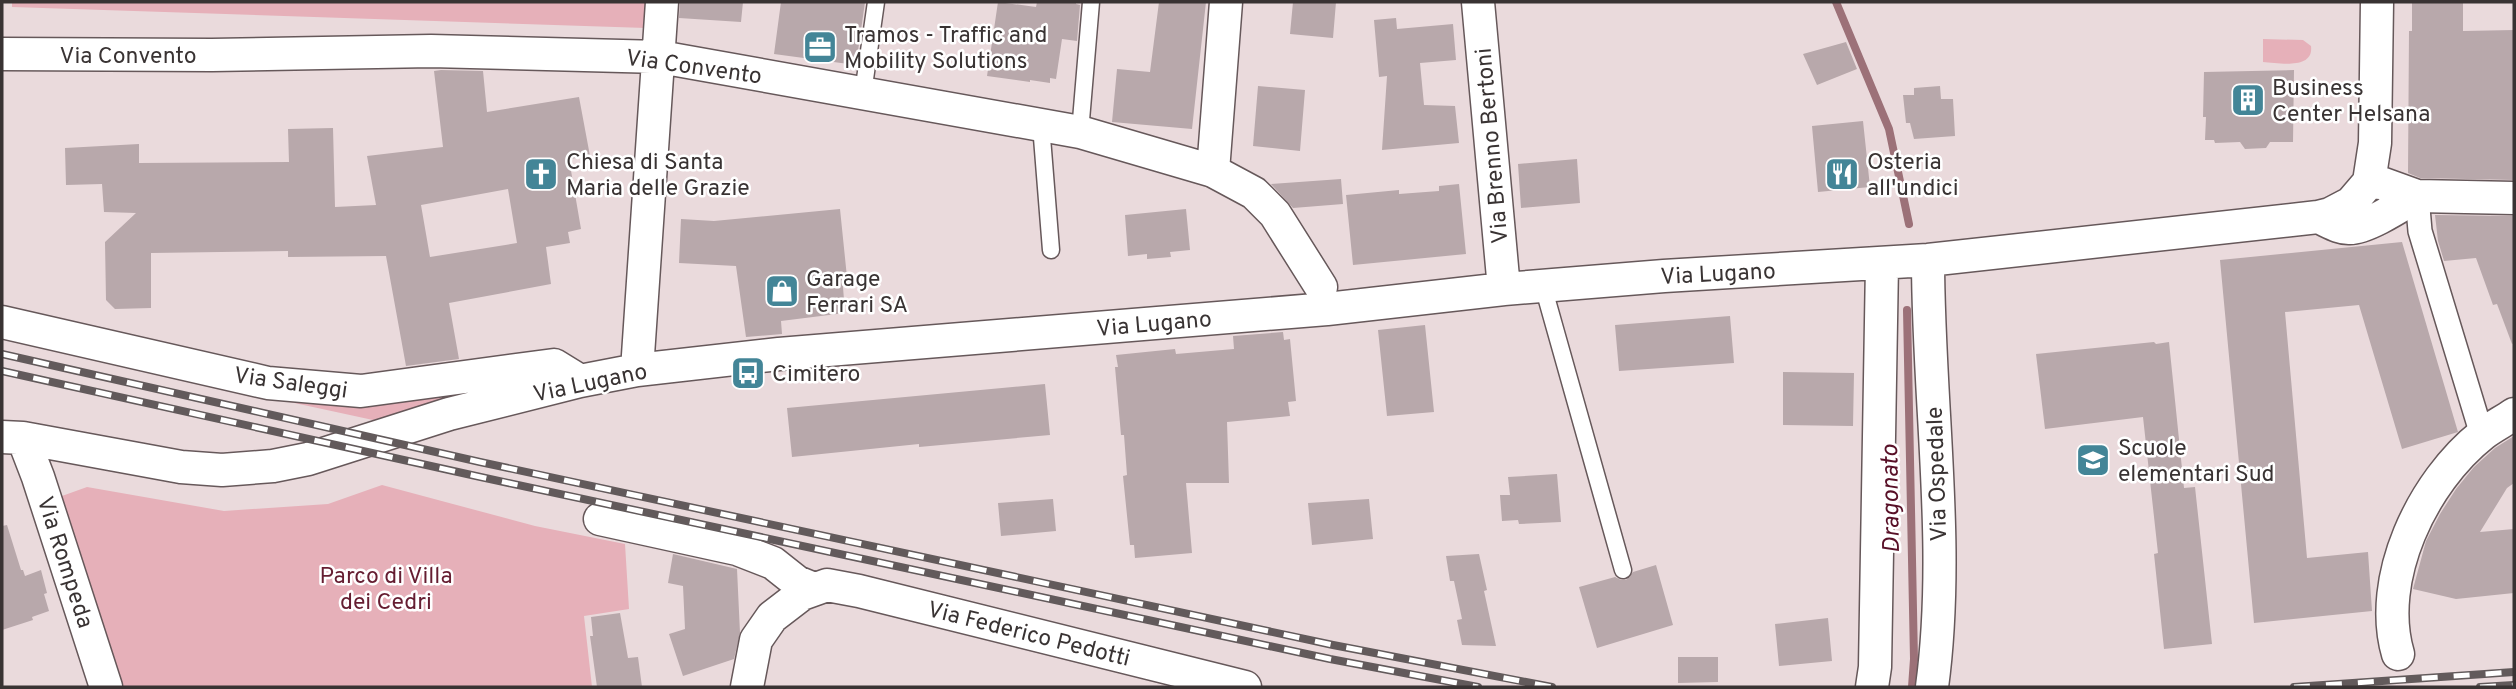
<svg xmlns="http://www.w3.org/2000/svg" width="2516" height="689" font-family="Overpass,sans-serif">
<rect width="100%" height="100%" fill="#eadadc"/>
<!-- green -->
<path fill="#e6b0b9" d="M12 2H647L646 28 12 7Z
M2263 39 2303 40 2311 46C2314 70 2279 63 2263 62Z
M556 375 373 420 262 396Z
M382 485 535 526 625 544 629 609 584 616 592 687H110L57 518 62 496 87 487 224 511 328 504Z"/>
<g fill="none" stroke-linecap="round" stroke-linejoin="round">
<!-- stream -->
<path stroke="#9c7178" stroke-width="8" d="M1836 2 1889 129 1909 224
M1907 310 1914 659 1912 687"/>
</g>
<!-- building -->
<path fill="#b8a8ab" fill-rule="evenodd" d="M680 2H743L741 22 679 18Z
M781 2H865L856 65 774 54Z
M998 2 1036 7 1037 2H1076V4L1080 5 1077 41 1062 39 1056 79 1050 78V83L1030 80V82L987 76Z
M1159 2H1206L1192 129 1112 122 1117 69 1150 72Z
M1293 2H1336L1333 38 1290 34Z
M2412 2H2463V31L2514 30V180L2420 178 2408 173 2409 31H2412Z
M1396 18 1397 29 1453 24 1456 60 1420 63 1424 105 1455 106 1459 143 1382 150 1387 76 1379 77 1374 20Z
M1846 42 1857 69 1817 85 1803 54Z
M441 70 483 71 487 112 579 97 590 156 569 159 581 229 568 232 570 243 546 247 551 284 449 303 459 359 406 366 386 256 288 257V251L151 253V308L115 309 106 300 105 242 136 213 104 212 102 184 66 185 65 148 139 144V163L289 162 288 129 333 128 335 207 376 205 367 156 443 147 434 71ZM508 189 517 243 430 257 421 205Z
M2294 70 2293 142H2270L2266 148 2245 149 2240 142 2215 143 2214 140H2205L2206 117H2203L2204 72Z
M1258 86 1305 90 1300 151 1253 146Z
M1940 86 1941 99H1953L1955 136 1914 139 1910 123H1906L1903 95H1914V88Z
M1863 121 1870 187 1818 192 1812 126Z
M1577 159 1580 203 1521 208 1518 164Z
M1341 179 1343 204 1293 208 1271 184Z
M1459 184 1466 254 1353 265 1346 195 1399 190V194L1439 191V186Z
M840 209 848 287H843L845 313 781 321 782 334 746 337 736 266 679 263 681 219 714 221Z
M1186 209 1190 250 1170 252 1171 257 1147 259V254L1128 256 1125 215Z
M2435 215 2514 216V343L2512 344 2497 304 2493 305 2476 258 2444 261 2438 241Z
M2402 242 2458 432 2402 449 2359 305 2285 312 2307 558 2368 552 2372 611 2254 623 2220 260Z
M1730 316 1734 363 1619 371 1615 325Z
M1425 325 1434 412 1387 416 1378 330Z
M1283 332 1284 340 1290 339 1296 401 1288 402 1290 416 1227 422 1229 483H1186L1192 553 1135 558 1134 545H1130L1123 476 1127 475 1124 435H1121L1115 367H1118L1116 355 1175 349 1176 354 1234 349 1233 336Z
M2154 342 2156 344 2169 342 2184 488 2195 487 2212 644 2164 649 2154 554 2158 553 2143 417 2045 429 2036 354Z
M1783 372 1854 373 1853 426 1783 425Z
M1045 384 1050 435 919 447V444L792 457 787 408Z
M2514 436V483L2507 488 2480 532 2514 529V593L2456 599 2413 589 2426 541 2440 514 2456 489 2474 467 2495 448Z
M1557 474 1561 522 1519 524 1518 520 1502 521 1500 495H1510L1508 477Z
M1053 499 1056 531 1001 536 998 503Z
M1369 499 1373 539 1312 545 1308 503Z
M7 525 21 570H23L25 576 41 570 47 593 44 594 49 611 32 617 33 620 2 630V526Z
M673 554 737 569 740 633 734 659 683 676 669 634 685 629 683 586 668 583Z
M1479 554 1487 590 1484 591 1496 646 1462 645 1457 620 1462 619 1454 581H1450L1446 556Z
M1656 565 1673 625 1597 648 1579 587 1615 577 1621 580H1626L1633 572Z
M620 613 628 658 638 657 642 687H597L590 636H593L591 617Z
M1828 618 1832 661 1779 666 1775 624Z
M1678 657H1718V682L1678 683Z"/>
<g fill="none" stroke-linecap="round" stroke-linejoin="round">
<!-- service casing -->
<g stroke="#66585a" stroke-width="19">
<path id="service" d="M863 93 876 2
M1041 125 1051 250
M1080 132 1091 2
M1543 286 1623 570"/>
</g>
<!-- pedestrian casing -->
<g stroke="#66585a" stroke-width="26">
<path id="pedestrian" d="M2417 196 2420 231 2482 435"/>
</g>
<!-- minor casing -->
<g stroke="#66585a" stroke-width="35">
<path id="minor" d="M1478 2 1504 289
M2 54 212 55 431 51 660 57 1080 132 1213 171 1254 193 1275 214 1321 287
M1213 171 1226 2
M2369 182 2381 183 2417 196 2514 198
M2318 217C2328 221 2340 229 2350 228 2367 228 2402 205 2417 196
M1928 260C1928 402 1951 546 1932 687
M2 322 268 383 361 391 554 365 580 381
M637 370 662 2
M2 437 23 438 181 467 222 470 273 466 308 459 449 414 580 381 637 370 779 354 1327 309 1504 289 1664 276 1928 260 2318 217 2330 214 2351 203 2369 182 2375 143 2377 2
M23 438 38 477 106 687
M600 519 737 549 773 563 797 582 814 589
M2398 654C2376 579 2422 482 2483 434 2492 427 2504 421 2514 414
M747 687 756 640 772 617 802 594 827 585 859 591 1245 687
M1872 687 1875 667 1882 264"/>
</g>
<!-- service -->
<use href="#service" stroke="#fff" stroke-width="16"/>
<!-- pedestrian -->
<use href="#pedestrian" stroke="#fff" stroke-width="23"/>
<!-- minor -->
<use href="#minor" stroke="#fff" stroke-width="32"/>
<!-- rail casing -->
<g stroke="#625a5b" stroke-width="8">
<path id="rail" d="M2 354 480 462 1333 645 1552 687
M2 371 476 476 1330 659 1478 687
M2294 687 2514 672
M2480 687 2514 685"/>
</g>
<!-- rail -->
<use href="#rail" stroke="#fff" stroke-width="5" stroke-dasharray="16" stroke-linecap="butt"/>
</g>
<!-- icons -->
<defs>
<g id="office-square" transform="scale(1.75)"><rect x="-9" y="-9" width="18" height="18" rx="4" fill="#438597" stroke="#fff"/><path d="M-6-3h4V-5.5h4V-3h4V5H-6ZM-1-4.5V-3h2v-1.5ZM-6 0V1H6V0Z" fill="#fff"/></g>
<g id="building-square" transform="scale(1.75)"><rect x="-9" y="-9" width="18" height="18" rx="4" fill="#438597" stroke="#fff"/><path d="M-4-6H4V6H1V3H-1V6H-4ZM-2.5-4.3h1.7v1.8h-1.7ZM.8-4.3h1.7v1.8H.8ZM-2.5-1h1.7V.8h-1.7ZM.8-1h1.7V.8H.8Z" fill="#fff"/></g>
<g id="church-square" transform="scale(1.75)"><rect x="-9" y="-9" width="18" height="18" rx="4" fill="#438597" stroke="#fff"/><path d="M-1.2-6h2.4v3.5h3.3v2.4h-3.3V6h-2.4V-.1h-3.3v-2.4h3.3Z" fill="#fff"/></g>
<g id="restaurant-square" transform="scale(1.75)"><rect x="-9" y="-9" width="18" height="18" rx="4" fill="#438597" stroke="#fff"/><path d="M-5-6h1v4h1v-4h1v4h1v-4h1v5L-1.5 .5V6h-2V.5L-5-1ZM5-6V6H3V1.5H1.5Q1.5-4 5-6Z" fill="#fff"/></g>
<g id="shop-square" transform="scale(1.75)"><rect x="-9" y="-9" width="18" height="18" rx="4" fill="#438597" stroke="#fff"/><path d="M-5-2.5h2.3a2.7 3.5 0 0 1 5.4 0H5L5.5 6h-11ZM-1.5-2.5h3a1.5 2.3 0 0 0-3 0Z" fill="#fff"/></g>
<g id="bus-square" transform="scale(1.75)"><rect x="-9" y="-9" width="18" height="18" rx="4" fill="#438597" stroke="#fff"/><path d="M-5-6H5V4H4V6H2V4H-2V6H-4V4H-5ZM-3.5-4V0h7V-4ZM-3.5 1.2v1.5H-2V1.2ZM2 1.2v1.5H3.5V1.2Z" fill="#fff"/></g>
<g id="school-square" transform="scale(1.75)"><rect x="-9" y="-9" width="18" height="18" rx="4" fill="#438597" stroke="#fff"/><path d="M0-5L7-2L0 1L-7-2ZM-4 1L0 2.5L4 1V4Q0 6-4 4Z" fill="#fff"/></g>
</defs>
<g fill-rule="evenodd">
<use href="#office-square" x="820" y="47"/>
<use href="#building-square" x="2248" y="100"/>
<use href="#church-square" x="541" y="174"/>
<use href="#restaurant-square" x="1842" y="174"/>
<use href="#shop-square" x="782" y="291"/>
<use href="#bus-square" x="748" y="373"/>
<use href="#school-square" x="2093" y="460"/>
</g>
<g text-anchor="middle" stroke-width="5" stroke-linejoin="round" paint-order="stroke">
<!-- poi labels -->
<g font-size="23" fill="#393333" stroke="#fff" text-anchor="start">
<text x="844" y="42">Tramos - Traffic and<tspan x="844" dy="26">Mobility Solutions</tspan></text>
<text x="2272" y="95">Business<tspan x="2272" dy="26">Center Helsana</tspan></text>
<text x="566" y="169">Chiesa di Santa<tspan x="566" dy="26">Maria delle Grazie</tspan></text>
<text x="1867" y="169">Osteria<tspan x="1867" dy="26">all'undici</tspan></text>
<text x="806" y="286">Garage<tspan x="806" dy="26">Ferrari SA</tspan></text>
<text x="772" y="381">Cimitero</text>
<text x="2118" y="455">Scuole<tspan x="2118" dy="26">elementari Sud</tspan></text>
</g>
<!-- street labels -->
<g font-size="23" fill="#393333" stroke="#fff">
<text x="128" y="63">Via Convento</text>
<text transform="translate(694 66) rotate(8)" y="8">Via Convento</text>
<text transform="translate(1491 146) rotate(-95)" y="8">Via Brenno Bertoni</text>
<text transform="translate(1718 273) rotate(-3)" y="8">Via Lugano</text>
<text transform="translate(1154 323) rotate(-5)" y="8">Via Lugano</text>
<text transform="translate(291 382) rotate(8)" y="8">Via Saleggi</text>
<text transform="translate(590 382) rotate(-12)" y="8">Via Lugano</text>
<text transform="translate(1936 474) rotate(-92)" y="8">Via Ospedale</text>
<text transform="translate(66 562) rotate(72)" y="8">Via Rompeda</text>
<text transform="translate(1029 633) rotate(14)" y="8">Via Federico Pedotti</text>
</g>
<!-- park labels -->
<g font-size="23" fill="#651d31" stroke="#fff">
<text x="386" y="583">Parco di Villa<tspan x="386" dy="26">dei Cedri</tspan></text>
</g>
<!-- water labels -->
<g font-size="24" font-style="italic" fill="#581027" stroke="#fff">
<text transform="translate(1890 499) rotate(-91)" y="8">Dragonato</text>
</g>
</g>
<!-- border -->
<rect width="2516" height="689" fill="none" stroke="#393333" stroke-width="7"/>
</svg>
